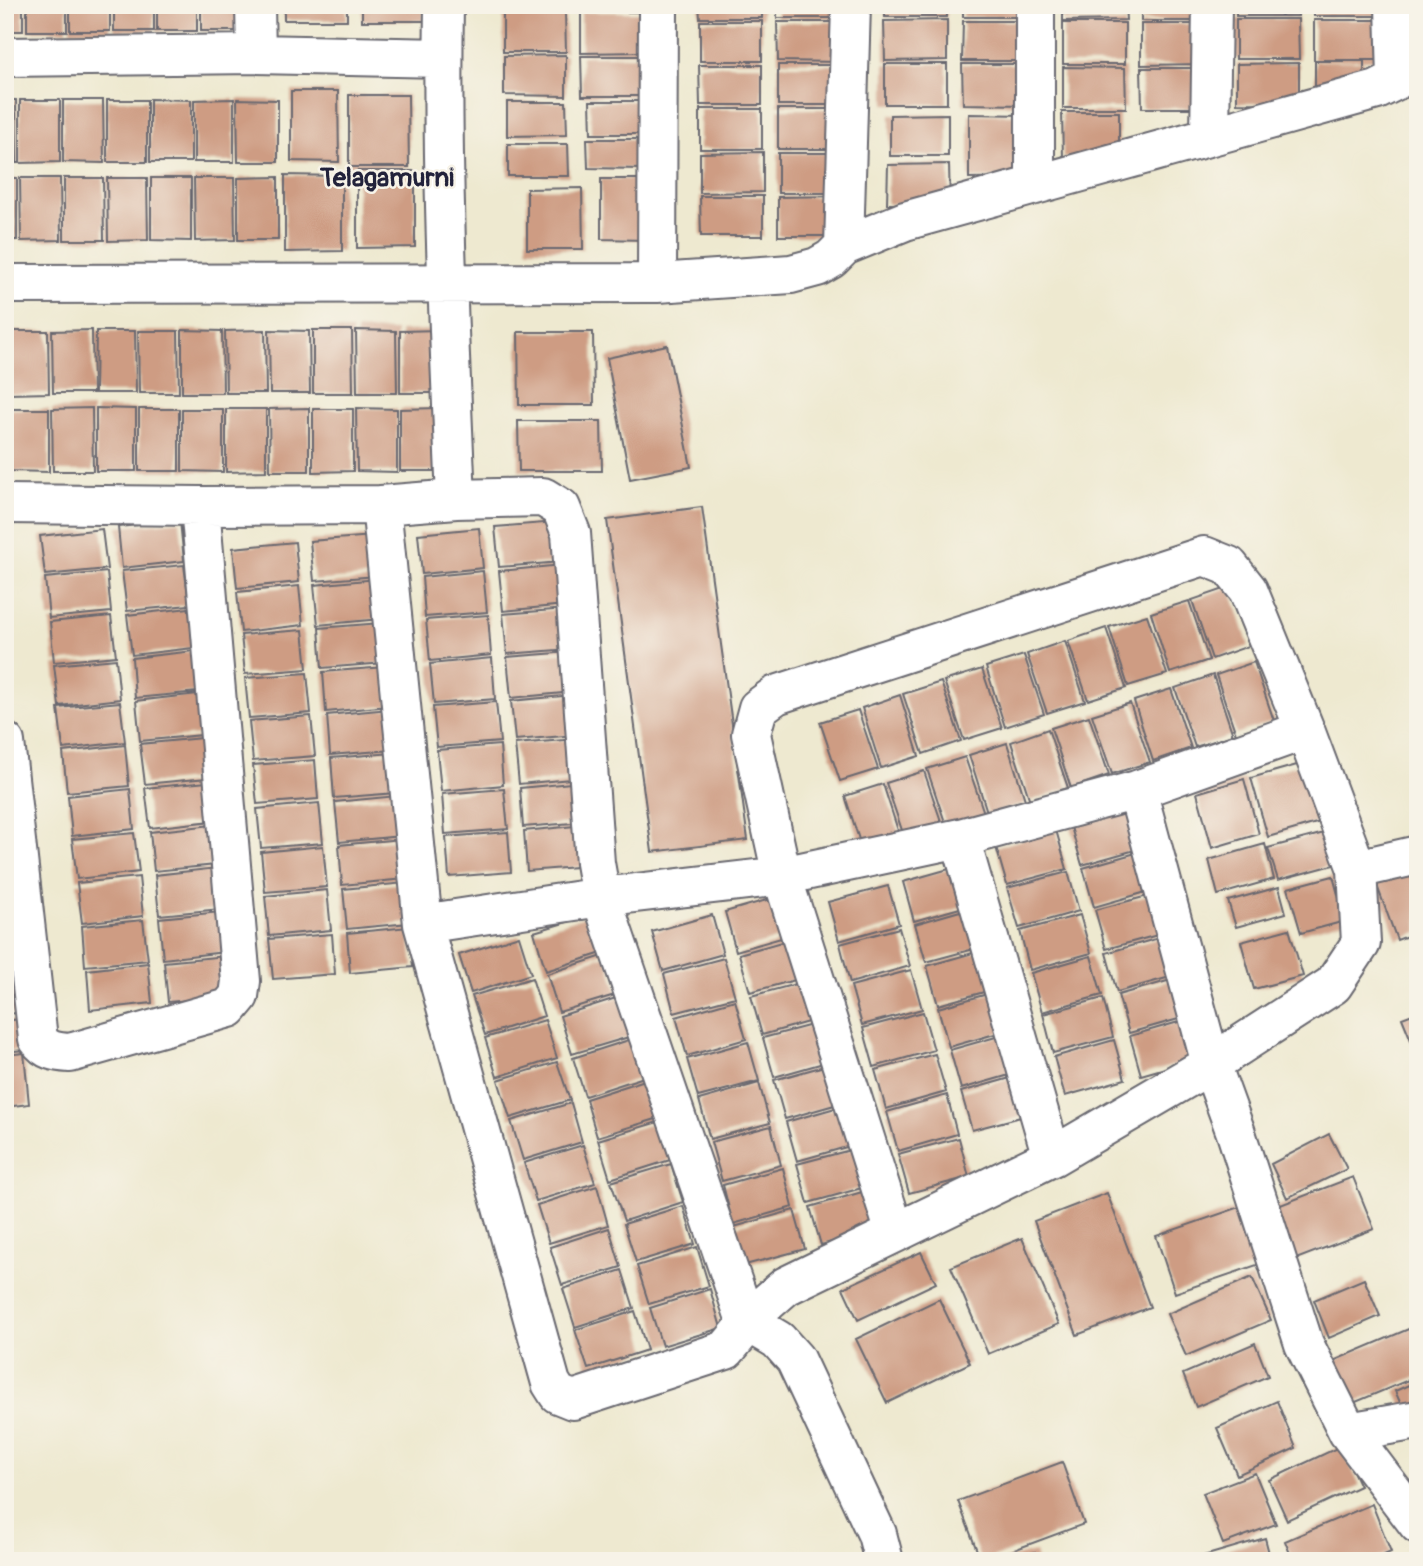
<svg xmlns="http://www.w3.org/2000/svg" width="1423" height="1566" font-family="Pangolin,sans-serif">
<rect width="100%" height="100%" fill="#f7f3e8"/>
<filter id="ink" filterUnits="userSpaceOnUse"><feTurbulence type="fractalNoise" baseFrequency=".0143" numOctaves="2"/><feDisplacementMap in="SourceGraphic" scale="14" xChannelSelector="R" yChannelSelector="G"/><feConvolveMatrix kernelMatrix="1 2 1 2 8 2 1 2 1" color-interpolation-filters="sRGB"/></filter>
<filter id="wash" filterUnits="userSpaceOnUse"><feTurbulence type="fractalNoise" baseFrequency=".00686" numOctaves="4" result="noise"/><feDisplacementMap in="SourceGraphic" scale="28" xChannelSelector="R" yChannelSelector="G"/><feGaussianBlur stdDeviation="1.57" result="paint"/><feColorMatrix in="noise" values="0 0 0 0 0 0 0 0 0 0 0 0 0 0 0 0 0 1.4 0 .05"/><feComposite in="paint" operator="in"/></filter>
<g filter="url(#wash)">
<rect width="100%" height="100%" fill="#eee9d0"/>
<g id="blocks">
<!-- building -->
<path fill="#ce9c83" d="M5 5H23V31H5Z
M27 5H67V31H27Z
M70 5H110V31H70Z
M114 5H154V31H114Z
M157 5H197V31H157Z
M201 5H241V31H201Z
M284 5H347V20H284Z
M362 5H424V21H362Z
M504 5H566V9L504 8Z
M581 5H643V8H581Z
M699 5H762V18H700Z
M777 5H840V18H777Z
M885 5H947V17H885Z
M963 5H1025V17H963Z
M1063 5H1125L1126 20 1063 21Z
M1141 5H1203V21H1141Z
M1236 5H1298V16H1236Z
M1314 5H1376V16H1314Z
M503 11H565L566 52H503Z
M581 12H643L644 52 581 53Z
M1236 19H1298L1299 59H1236Z
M947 20V60L885 61 884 21Z
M1314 20H1376L1377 60H1314Z
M700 21H762V61H700Z
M963 21H1025V61H962Z
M777 22H839L840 62 778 61Z
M1063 23H1125V64H1063Z
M1141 24H1203L1204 64 1141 65Z
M566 55V96L504 95V56Z
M581 56H644V96H582Z
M1315 61H1364V90H1315Z
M1299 63V104L1237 103V64Z
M885 64H947V104H885Z
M962 64H1025V105L963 104Z
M699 65H762V105H700Z
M778 65H840V105H778Z
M1063 67 1125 68 1126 108H1063Z
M1141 68H1203L1204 108H1142Z
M291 91H338L339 162 291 161Z
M349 95H408L409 167H349Z
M150 99 191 100V162H150Z
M234 99V162H194V100Z
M237 99 278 100V162H238Z
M5 100H16L17 163H5Z
M20 100H60V162L20 163Z
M63 100H103L104 163 63 162Z
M107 100H147V162H107Z
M590 101H644L645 134H591Z
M507 102H566L567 135 507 136Z
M700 109H762V149H700Z
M778 109H841L840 149H778Z
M1062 112H1119V158H1063Z
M948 114V156H890V115Z
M969 114 1027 115 1028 177 969 178Z
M587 139H641L642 169 588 168Z
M508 144H568L569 176H508Z
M763 152V192L700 193V153Z
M778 153H840L841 193H778Z
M949 164 950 204H887L888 165Z
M357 171H415V247L357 248Z
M285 175 342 176V251L285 252Z
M278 177V240H238V178Z
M5 178H17V240H5Z
M20 178H60L61 240 21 241Z
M64 178H103L104 240H64Z
M107 178H147L148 240 108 241Z
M151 178H191V241L151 240Z
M194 178H234L235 240 195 241Z
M601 179H646V240L601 239Z
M582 188 583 249H527V189Z
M700 196H763V236H701Z
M841 196V236H778V197Z
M92 330 93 393H53L52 331Z
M182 330 222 331 223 393H182Z
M265 330 266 393H226L225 331Z
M269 330 309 331 310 393H270Z
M313 330H352L353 393H313Z
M356 330 396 331 397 393H357Z
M440 330V393H400V331Z
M8 331H48L49 393 9 394Z
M96 331H135L136 393H95Z
M138 331H178L179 393H139Z
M518 332H593L594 405H519Z
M667 345 691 467 630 479 607 358Z
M92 408 93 471H53L52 409Z
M96 408 136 409V471H96Z
M309 408V471H270L269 409Z
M356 408 397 409V472L357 471Z
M440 408V471H400V409Z
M9 409H49V472L9 471Z
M139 409H179V471H139Z
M182 409H223V472L182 471Z
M226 409H266V471L226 472Z
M313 409H353V471L313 472Z
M518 421H601L602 471H519Z
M702 507 748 840 652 852 607 520Z
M180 521 184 561 122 568 118 527Z
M557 522 561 562 499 567 495 527Z
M479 528 483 568 422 574 418 534Z
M102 529 107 569 45 575 40 536Z
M373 536 377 576 314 581 310 541Z
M295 542 299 582 237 588 233 548Z
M184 565 189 605 127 611 122 571Z
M562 565 565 605 503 611 499 571Z
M483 571 487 612 425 617 422 577Z
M107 572 111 612 49 618 45 578Z
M377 579 380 619 318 625 314 585Z
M299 586 303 625 241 632 237 592Z
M1230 587 1249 646 1212 659 1192 600Z
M1189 601 1209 660 1170 673 1151 613Z
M189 608 193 648 132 655 127 615Z
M566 609 570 649 507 654 503 614Z
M488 615 491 655 430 661 426 620Z
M1147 615 1167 674 1128 686 1109 627Z
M111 616 116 656 54 662 50 622Z
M381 623 385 663 322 668 319 628Z
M1106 628 1126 688 1088 700 1068 641Z
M303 630 307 669 245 674 241 635Z
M1065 641 1085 701 1047 713 1027 654Z
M194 651 198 692 135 698 132 658Z
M570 652 573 692 511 698 507 657Z
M1024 655 1044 714 1005 727 986 667Z
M492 658 495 699 434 704 430 664Z
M116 659 120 699 59 706 54 665Z
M1254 662 1274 721 1236 734 1216 675Z
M385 667 388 706 326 712 323 672Z
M982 669 1002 728 964 740 944 681Z
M307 673 311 713 249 718 245 678Z
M1213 675 1233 735 1195 747 1175 688Z
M941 682 961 741 923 754 903 694Z
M1171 689 1191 748 1153 761 1134 701Z
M198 694 202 735 140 741 136 701Z
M573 695 577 735 515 740 511 701Z
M900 695 919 756 881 768 862 708Z
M120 702 125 742 63 749 58 708Z
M496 702 500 742 437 747 433 707Z
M1130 703 1150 762 1112 774 1092 715Z
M389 709 392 750 330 755 327 715Z
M858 710 878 769 840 781 820 722Z
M311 716 315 756 253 761 249 721Z
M1089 716 1109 775 1071 788 1051 728Z
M1048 729 1068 788 1030 801 1011 742Z
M202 738 207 778 145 784 140 744Z
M577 739 581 778 519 784 515 744Z
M1007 743 1026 803 988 815 969 755Z
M125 745 129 786 67 792 63 752Z
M500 745 503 785 441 791 437 750Z
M393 753 396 793 334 798 331 758Z
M965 757 985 816 947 828 927 769Z
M315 760 318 799 257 804 253 765Z
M1304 763 1320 822 1268 837 1251 778Z
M924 771 944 830 906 842 886 783Z
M1244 779 1259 834 1212 848 1197 793Z
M207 782 212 821 150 828 145 788Z
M581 782 585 822 523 827 520 788Z
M883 784 902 843 864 855 845 796Z
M130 789 134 829 72 836 68 796Z
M504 789 508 829 445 834 442 794Z
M397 796 401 836 339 842 335 802Z
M319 803 323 843 261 848 257 809Z
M1131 810 1142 848 1082 865 1071 827Z
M212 825 216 865 154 871 150 832Z
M585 825 589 866 527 871 524 831Z
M1056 830 1067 869 1007 885 996 847Z
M508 832 511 872 449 877 446 837Z
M1328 832 1337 864 1278 880 1268 848Z
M134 833 139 872 77 879 72 839Z
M401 839 405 879 342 885 339 845Z
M1265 844 1274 879 1218 895 1209 860Z
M323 846 327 887 265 892 261 852Z
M1143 851 1153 890 1094 907 1083 868Z
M1418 864V932L1397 940 1375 880Z
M963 865 974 904 914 921 903 882Z
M217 868 221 909 159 915 155 875Z
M1068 872 1079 911 1019 928 1007 888Z
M1333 876 1345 921 1301 933 1288 888Z
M139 877 143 916 82 923 77 883Z
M405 883 409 923 347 929 343 889Z
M888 886 899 924 839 941 828 902Z
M1279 887 1286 913 1236 927 1228 901Z
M327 890 331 930 269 936 265 896Z
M1155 894 1165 933 1106 949 1095 910Z
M784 895 795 934 736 951 725 912Z
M974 907 985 946 926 962 915 924Z
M221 912 225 952 163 959 159 918Z
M594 914 605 952 546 971 534 932Z
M712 915 723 954 663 971 652 932Z
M1080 915 1091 953 1030 970 1020 931Z
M143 920 148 960 85 966 82 926Z
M409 927 413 967 350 973 347 933Z
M899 928 910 966 850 983 840 944Z
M5 929H9L13 969 5 970Z
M1289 929 1303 976 1254 989 1241 942Z
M332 934 335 974 273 979 269 939Z
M519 936 531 974 471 993 459 955Z
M1166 936 1177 975 1117 992 1106 953Z
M799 937 810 976 750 992 739 954Z
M987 949 998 988 938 1005 927 966Z
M606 955 618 994 559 1012 547 974Z
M226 956 230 996 168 1002 164 962Z
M1091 956 1102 995 1042 1012 1031 973Z
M724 958 735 997 674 1013 664 974Z
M148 963 152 1003 90 1010 87 970Z
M911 970 922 1009 862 1025 851 986Z
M14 973 18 1013 5 1014V974Z
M532 978 544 1016 485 1035 472 996Z
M1178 978 1189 1016 1129 1033 1118 995Z
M811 980 822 1018 762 1035 751 996Z
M998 991 1009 1030 949 1047 938 1008Z
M619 997 632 1036 572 1054 560 1016Z
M1103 998 1113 1037 1053 1053 1043 1014Z
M735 1000 746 1039 687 1056 676 1017Z
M923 1012 934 1050 874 1067 863 1028Z
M1418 1012V1057L1402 1018Z
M20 1019 23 1050 5 1052V1021Z
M1189 1019 1200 1058 1141 1075 1130 1036Z
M545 1020 557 1058 497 1077 485 1038Z
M823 1022 834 1060 774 1077 763 1038Z
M1010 1033 1020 1072 961 1089 950 1050Z
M632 1039 644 1077 585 1096 573 1058Z
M1114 1040 1125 1079 1065 1096 1054 1057Z
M748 1042 759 1081 698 1097 687 1059Z
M24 1053 29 1104 5 1107V1055Z
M935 1054 946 1092 886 1109 875 1070Z
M557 1062 570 1100 510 1118 498 1080Z
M835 1063 845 1102 785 1119 774 1080Z
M1021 1075 1032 1114 972 1130 961 1092Z
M645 1080 656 1119 597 1137 586 1099Z
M759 1083 770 1123 710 1139 699 1100Z
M947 1095 957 1134 898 1151 887 1112Z
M571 1103 582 1142 523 1160 511 1121Z
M846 1105 857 1144 797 1161 786 1122Z
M658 1122 670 1160 610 1179 598 1140Z
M771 1126 781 1165 722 1181 711 1142Z
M1329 1134 1347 1169 1287 1198 1271 1164Z
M959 1138 969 1177 909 1193 898 1154Z
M583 1145 595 1183 536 1201 524 1163Z
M858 1148 869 1186 808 1203 797 1164Z
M671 1164 683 1202 624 1221 611 1182Z
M783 1168 793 1207 733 1224 723 1185Z
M1353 1177 1374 1229 1291 1261 1270 1209Z
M597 1186 608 1225 549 1243 537 1205Z
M869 1190 880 1228 821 1245 810 1207Z
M1107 1193 1150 1307 1077 1335 1034 1221Z
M683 1206 695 1244 636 1262 624 1224Z
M1240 1207 1260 1264 1175 1293 1156 1236Z
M794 1210 805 1249 745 1265 734 1227Z
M609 1228 621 1267 562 1285 550 1247Z
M1022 1238 1059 1324 988 1354 951 1267Z
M697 1247 709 1286 649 1304 637 1266Z
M921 1252 936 1283 858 1320 843 1288Z
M622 1270 634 1308 575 1327 563 1289Z
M1252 1277 1271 1320 1186 1356 1167 1314Z
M1364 1279 1380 1316 1329 1338 1314 1300Z
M710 1289 721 1328 662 1346 650 1308Z
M939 1299 970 1363 887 1403 856 1339Z
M635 1311 647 1350 588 1369 575 1330Z
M1418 1325V1376L1351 1404 1333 1361Z
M1255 1343 1268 1376 1196 1407 1183 1374Z
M1418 1381V1414L1407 1418 1395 1391Z
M1277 1401 1296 1448 1237 1475 1217 1428Z
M1341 1446 1360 1486 1287 1520 1269 1480Z
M1062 1462 1084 1524 984 1561H981L958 1501Z
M1255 1473 1276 1524 1223 1544 1203 1493Z
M1372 1504 1391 1552 1371 1561H1293L1285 1541Z
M1265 1538 1271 1561H1190V1560Z
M1035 1552 1037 1561H1004V1560Z"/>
</g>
</g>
<g filter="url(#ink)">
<use href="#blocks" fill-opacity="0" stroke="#69686f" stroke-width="2"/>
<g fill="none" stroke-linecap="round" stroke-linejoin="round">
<!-- street casing -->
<g stroke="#69686f" stroke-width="42">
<path id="street" d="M255 5 256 54
M444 5C441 170 449 335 456 499
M1035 5V185
M5 57 256 54 443 58
M1210 135 1212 5
M844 246 851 5
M657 283 658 5
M5 284 657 283 791 274 817 267 831 259 844 246 905 221 1377 90 1397 80 1395 5
M5 504 200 506 381 505 456 499 543 497 561 508 571 533 595 863 601 897 746 1321 741 1332 726 1350 573 1400 558 1394 551 1383 423 924 381 505
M5 742 38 1039C46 1051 56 1052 70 1053L229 1008 239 996 241 981 200 506
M1137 790 1211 1064 1236 1133 1304 1344 1348 1432 1418 1524
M960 838 1052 1157
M1357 869 1418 855
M423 924 601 897 782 876 960 838 1137 790 1305 730
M1348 1432 1418 1420
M884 1561 877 1534 795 1359 778 1340 746 1321 786 1286 1052 1157 1211 1064 1333 985 1361 943 1357 869 1305 730 1248 590 1229 566 1204 556 776 695 758 708 751 734 782 876 895 1233"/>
</g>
<!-- street -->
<use href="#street" stroke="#fff" stroke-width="38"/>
</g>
</g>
<g text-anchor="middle" stroke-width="5" stroke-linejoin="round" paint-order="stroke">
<!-- quarter labels -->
<g font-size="26" font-weight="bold" fill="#22223b" stroke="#f7f3e8">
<text x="387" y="186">Telagamurni</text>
</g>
</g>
<!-- margin -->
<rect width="1423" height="1566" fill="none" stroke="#f7f3e8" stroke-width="28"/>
</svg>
